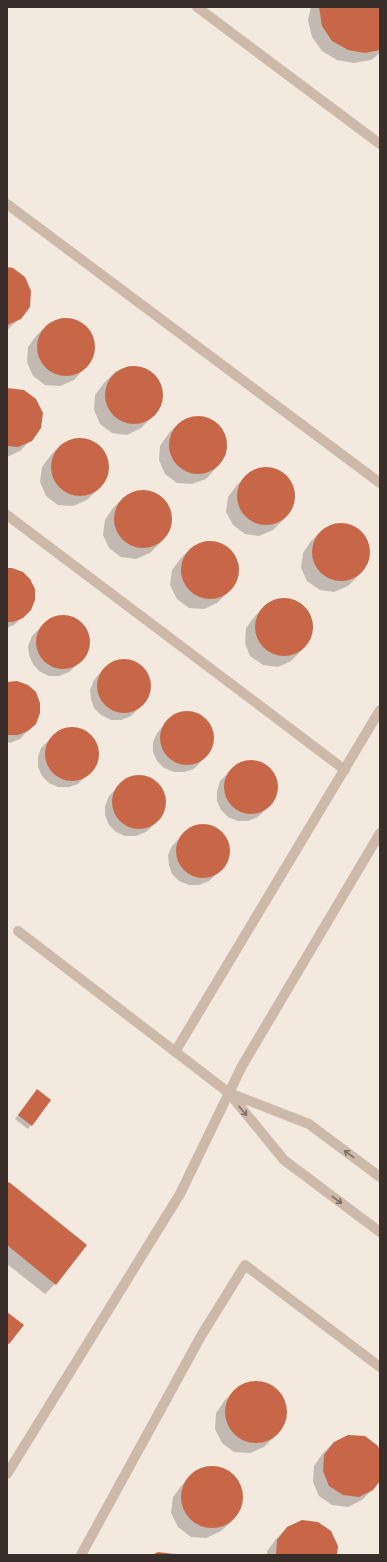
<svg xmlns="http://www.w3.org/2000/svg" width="387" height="1562" font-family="Commissioner,sans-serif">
<rect width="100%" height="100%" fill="#f3e9df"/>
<!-- shadow -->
<path fill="#0003" d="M311 7H380V53L371 60 354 63 337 60 322 51 312 37 308 20Z
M7 268 20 318 7 330Z
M62 318 76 320 89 329 95 343 93 357 84 369 74 380 60 386 45 385 33 376 27 362 28 347 37 335 48 324Z
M129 366 144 368 156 377 162 390 161 405 152 417 141 428 127 435 112 433 100 424 94 410 95 395 104 383 115 372Z
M7 390 31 440 20 451 7 457Z
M194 417 209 418 221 427 227 441 226 455 216 468 206 479 192 484 177 483 165 474 159 460 160 446 169 433 180 422Z
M75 438 90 440 102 448 108 462 107 477 98 489 87 500 73 506 58 505 46 496 40 482 42 467 51 455 61 444Z
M261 468 276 470 288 478 295 492 293 507 284 519 273 530 259 536 245 534 233 525 226 512 228 497 237 485 248 474Z
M138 491 153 492 165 501 171 515 170 530 161 542 150 553 136 559 121 557 109 548 103 535 105 520 113 508 124 497Z
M336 524 351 525 363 534 369 548 368 563 359 575 348 586 334 592 320 590 307 581 301 568 303 553 311 541 322 530Z
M206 541 220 543 232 552 239 565 237 580 228 592 217 603 204 609 189 608 177 599 170 585 172 570 181 558 192 547Z
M7 569 30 610 14 625 7 628Z
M280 599 295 600 307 609 313 623 311 638 302 650 291 661 278 667 263 665 250 656 245 643 246 628 255 616 266 605Z
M56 616H67L77 619 85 627 89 636V647L85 657 69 672 59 676H49L39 671 33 664 29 655 28 646 32 636 47 621Z
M118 660H128L138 664 146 671 150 681V691L146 701 131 716 121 720H111L101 715 94 708 91 699 90 690 94 680 100 673 108 665Z
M7 683 35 723 20 739 10 743 7 742Z
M191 712 201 716 209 723 213 733V743L209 753 194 769 184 772H174L164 768 157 761 153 752V742L157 733 171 717 181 713Z
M65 728H76L86 731 94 738 98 748V759L94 768 78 784 69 787H58L49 783 42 776 38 767V757L41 748 56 733Z
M255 761 265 765 273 772 277 782V792L273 802 258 817 248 821H238L228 817 221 810 217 801V791L220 781 235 766 245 762Z
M143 776 153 780 161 787 165 797V807L162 817 146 832 136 836H125L116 832 109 825 105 815V806L109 796 123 781 133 777Z
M196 825H207L216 829 224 836 229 846V856L225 866 209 881 199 885H189L179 881 172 874 169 865 168 855 172 846 187 830Z
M37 1091 31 1125 28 1129 15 1119Z
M7 1185 55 1284 45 1294 7 1264Z
M251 1383 266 1384 279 1393 286 1407 284 1423 275 1436 264 1447 250 1453 234 1452 222 1443 215 1429 216 1413 225 1400 236 1389Z
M334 1442 380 1453V1479L373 1489 362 1500 348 1507 332 1505 319 1496 313 1482 314 1466 323 1453Z
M207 1467 223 1469 235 1478 242 1492 241 1508 232 1521 221 1531 206 1538 191 1537 178 1527 171 1513 173 1497 182 1485 193 1474Z
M287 1528 336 1555H267V1551L276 1539Z"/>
<!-- building -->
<path fill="#c86648" d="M319 7H380V50L365 53 348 50 332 41 322 26Z
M7 267 13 268 25 277 31 291 30 307 21 319 7 325Z
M37 347a29 29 0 1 1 58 0a29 29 0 1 1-58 0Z
M105 395a29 29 0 1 1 58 0a29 29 0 1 1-58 0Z
M7 388 24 390 36 399 43 413 41 428 32 441 18 447 7 446Z
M169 445a29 29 0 1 1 58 0a29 29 0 1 1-58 0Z
M51 467a29 29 0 1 1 58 0a29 29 0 1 1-58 0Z
M237 496a29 29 0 1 1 58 0a29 29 0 1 1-58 0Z
M114 519a29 29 0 1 1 58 0a29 29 0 1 1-58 0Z
M312 552a29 29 0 1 1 58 0a29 29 0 1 1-58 0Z
M181 570a29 29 0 1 1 58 0a29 29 0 1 1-58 0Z
M7 568H12L23 572 30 579 35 589V600L31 610 23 618 13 622H7Z
M255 627a29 29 0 1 1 58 0a29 29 0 1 1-58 0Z
M36 642a27 27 0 1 1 54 0a27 27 0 1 1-54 0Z
M97 686a27 27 0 1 1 54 0a27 27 0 1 1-54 0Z
M17 681 28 685 36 692 40 703V713L36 724 28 731 18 735H7V682Z
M160 738a27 27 0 1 1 54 0a27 27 0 1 1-54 0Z
M45 754a27 27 0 1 1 54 0a27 27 0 1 1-54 0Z
M224 787a27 27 0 1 1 54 0a27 27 0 1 1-54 0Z
M112 802a27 27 0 1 1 54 0a27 27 0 1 1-54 0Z
M176 851a27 27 0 1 1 54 0a27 27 0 1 1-54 0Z
M37 1089 51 1100 32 1126 18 1115Z
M9 1182 87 1245 56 1285 7 1245V1184Z
M7 1312 24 1325 9 1344 7 1343Z
M225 1412a31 31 0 1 1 62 0a31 31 0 1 1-62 0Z
M348 1435 365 1436 378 1446 380 1451V1481L373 1490 359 1497 343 1495 329 1486 323 1471 324 1455 334 1442Z
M181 1497a31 31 0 1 1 62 0a31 31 0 1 1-62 0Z
M302 1520 318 1522 331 1531 338 1546 337 1555H276L277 1540 287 1527Z
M158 1552 174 1554 176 1555H152Z"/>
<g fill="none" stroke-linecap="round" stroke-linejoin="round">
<!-- minor -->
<path stroke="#ccb9aa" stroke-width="10" d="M197 7 380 144
M7 204 380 483
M7 515 345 770
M18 931 229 1093
M175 1052 380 710
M380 1177 309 1124 229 1093 284 1160 380 1232
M7 1474 180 1194 242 1066 380 833
M81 1555 201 1336 245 1265 380 1367"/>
</g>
<!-- one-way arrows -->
<defs><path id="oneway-shaft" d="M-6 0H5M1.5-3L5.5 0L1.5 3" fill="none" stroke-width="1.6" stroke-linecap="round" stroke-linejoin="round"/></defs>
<g stroke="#7b6d64">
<use href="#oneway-shaft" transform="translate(243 1111) rotate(50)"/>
<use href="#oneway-shaft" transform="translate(349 1154) rotate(-143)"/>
<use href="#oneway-shaft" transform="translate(337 1200) rotate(37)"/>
</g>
<!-- border -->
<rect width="387" height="1562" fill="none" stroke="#392e2a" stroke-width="16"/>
</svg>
